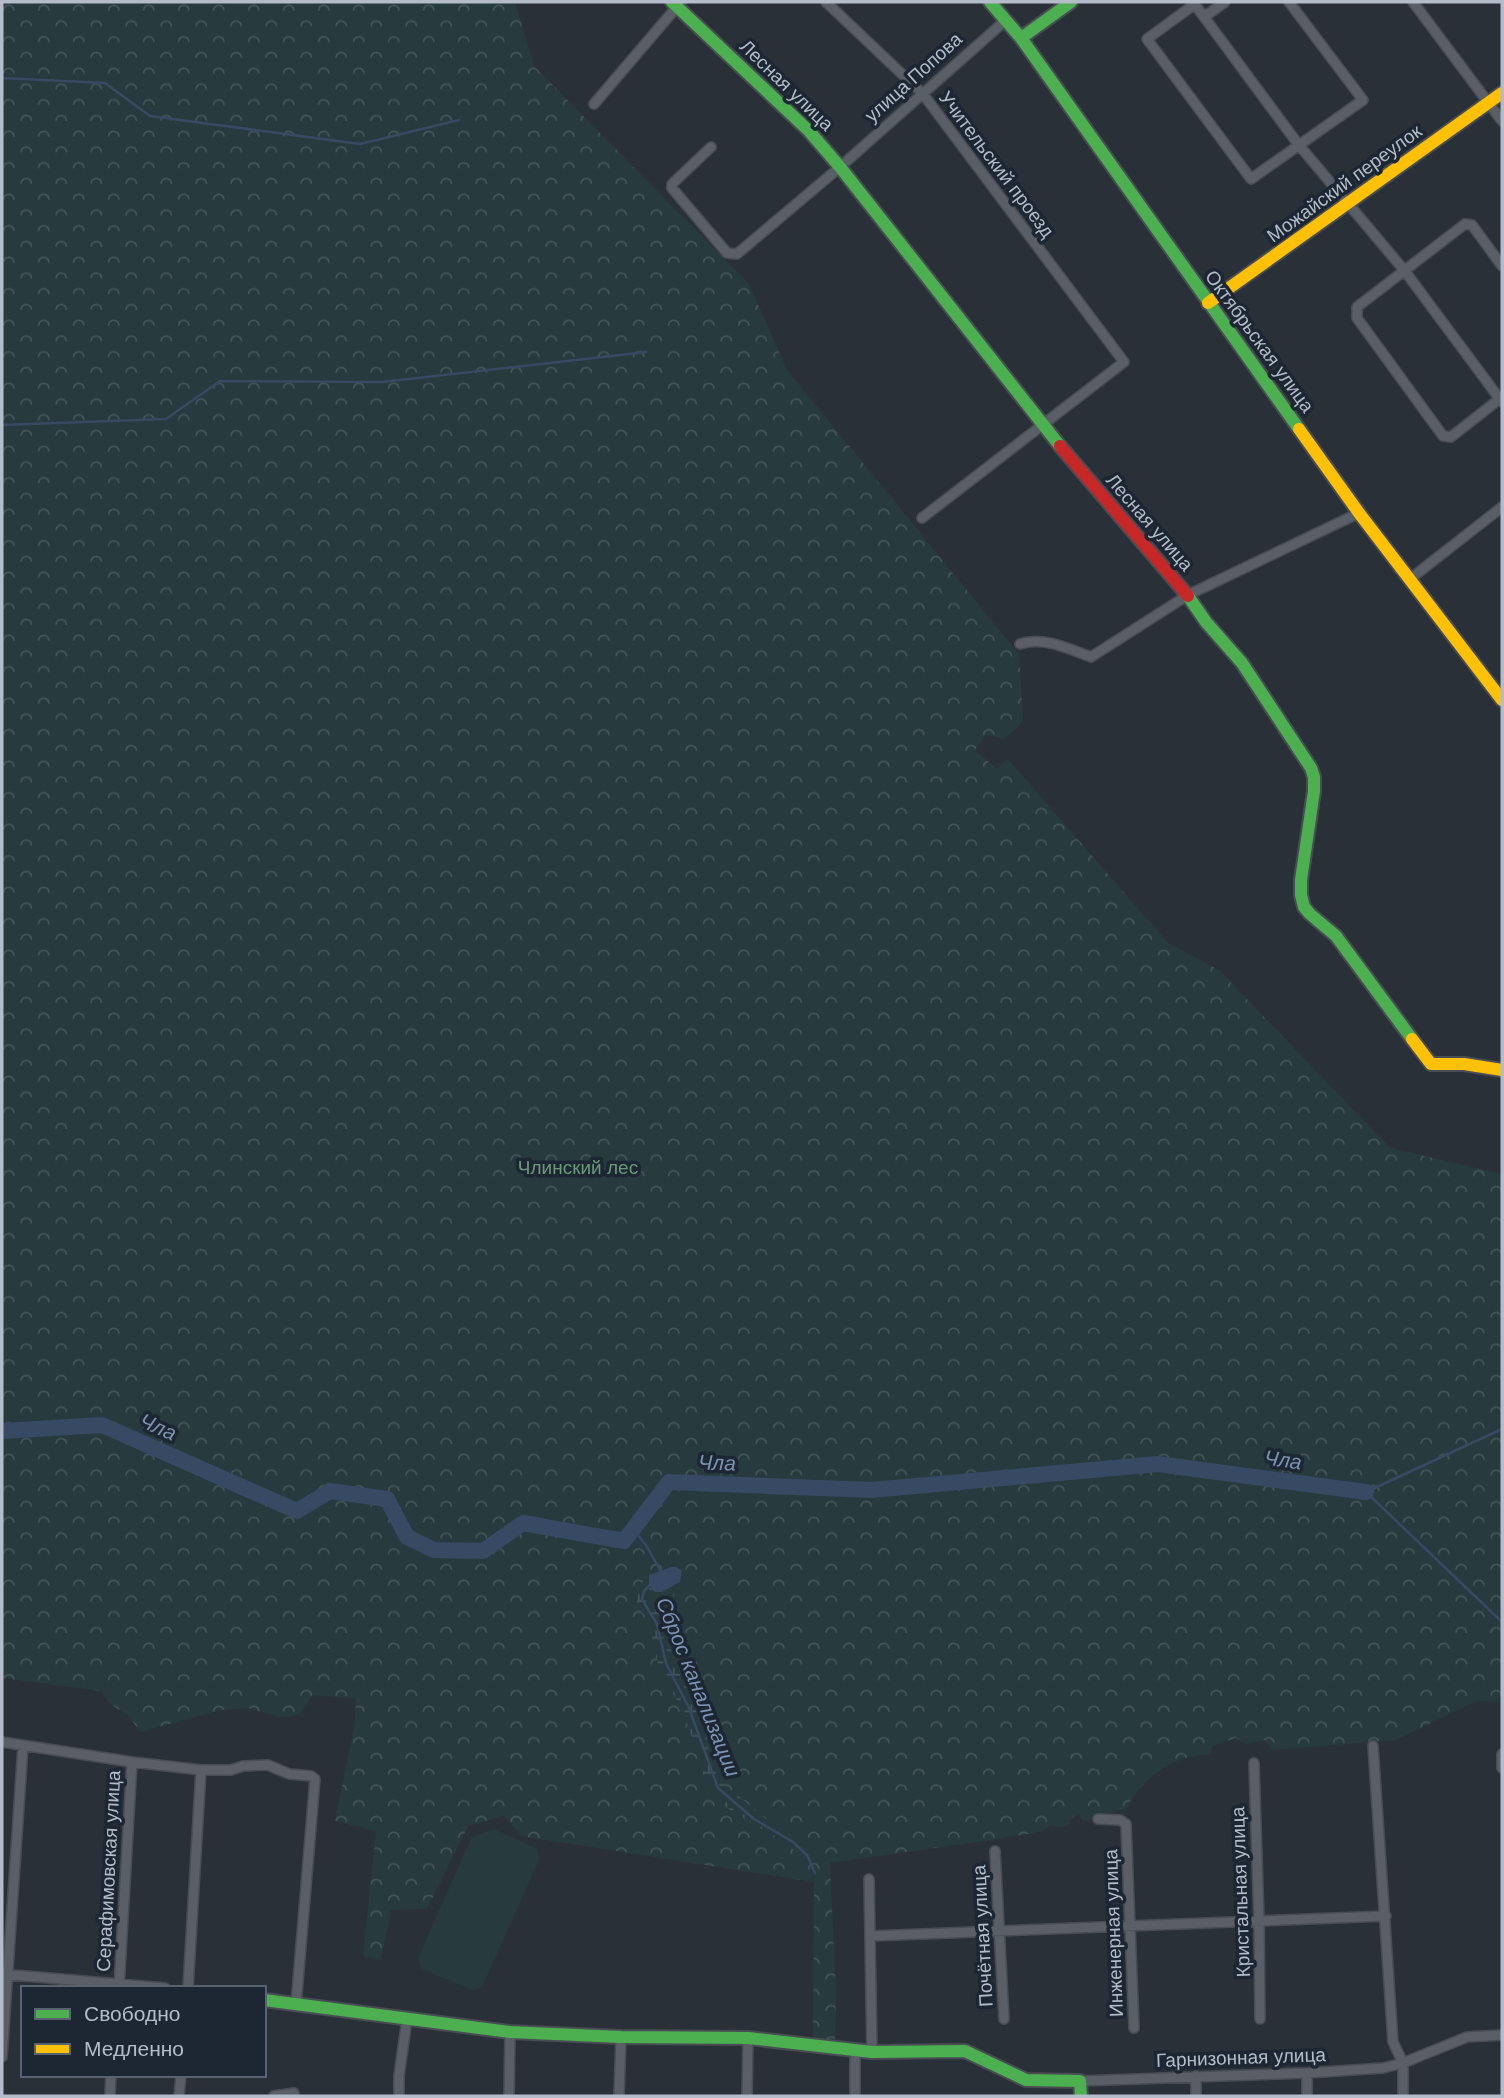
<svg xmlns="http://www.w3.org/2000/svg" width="1504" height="2098" font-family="Arial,sans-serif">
<defs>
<pattern id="forest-crowns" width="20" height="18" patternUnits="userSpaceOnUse" patternTransform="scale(1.75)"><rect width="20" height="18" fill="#273a3e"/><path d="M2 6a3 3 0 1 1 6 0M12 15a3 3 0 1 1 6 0" fill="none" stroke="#445559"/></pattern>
<pattern id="wetland-marsh" width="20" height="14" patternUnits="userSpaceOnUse" patternTransform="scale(1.75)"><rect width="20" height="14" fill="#273a3e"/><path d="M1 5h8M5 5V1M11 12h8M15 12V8" fill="none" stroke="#445559"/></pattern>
</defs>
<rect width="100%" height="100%" fill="#2a3038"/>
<!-- green -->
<path fill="#273a3e" d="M494 1829 536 1848 540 1858 482 1987 472 1990 422 1969 418 1958 471 1838Z"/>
<!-- forest -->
<path fill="url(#forest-crowns)" d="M2 2H515L534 66 749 284 787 370 1019 654 1023 721 1005 739 986 735 975 750 997 769 1008 759 1168 943 1219 970 1390 1148 1502 1174V1702L1476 1701 1396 1740 1272 1750 1265 1740 1246 1744 1236 1738 1212 1746 1211 1754C1203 1756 1197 1755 1189 1757 1161 1764 1140 1783 1126 1809L1095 1816 1089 1822 1082 1820 1079 1813 1069 1820 1070 1825 1059 1827 1050 1825 1044 1831C973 1844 902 1852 830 1863L836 1993 835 2039 813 2040 814 1882 521 1836 504 1816 468 1826 427 1909 391 1910 381 1960 363 1957 376 1831 335 1821 355 1723 356 1699 313 1695 299 1715 280 1717 248 1708 222 1710 140 1732 129 1716 110 1704 101 1691 2 1678Z"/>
<!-- wetland -->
<path fill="url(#wetland-marsh)" d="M680 1565C692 1587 668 1592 665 1617L673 1662 696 1706 707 1745 726 1786 770 1822 794 1837 810 1853 806 1859 785 1843 727 1808 710 1789 681 1706 667 1685 658 1665 652 1638 645 1616 636 1606 639 1589 646 1576Z"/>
<!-- water -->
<path fill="#384963" d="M671 1567H676L682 1571 680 1582 662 1592H654L649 1583V1575Z"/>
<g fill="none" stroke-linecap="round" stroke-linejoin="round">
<!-- stream -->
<path stroke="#384963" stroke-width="2.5" d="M2 78 105 83 150 116 360 144 459 120
M2 425 166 419 220 381 382 382 646 352
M1502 1429 1366 1492 1502 1622
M633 1529 646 1545 661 1572
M650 1585 644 1591 642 1599 657 1624 666 1663 689 1708 718 1788 754 1819 793 1842 807 1855 815 1873"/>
<!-- river -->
<path stroke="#384963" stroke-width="16" d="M2 1431 102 1425 297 1511 330 1491 387 1499 407 1537 434 1550 483 1551 523 1523 624 1541 669 1482 871 1490 1158 1464 1366 1492"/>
<!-- street casing -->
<g stroke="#484c53" stroke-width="12">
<path id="street" d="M826 2 923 94 1124 362 922 518
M1193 2 1298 144 1404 270 1502 402
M1413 2 1502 121
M1195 4 1147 39 1251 179 1363 100 1289 2
M1204 17 1225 2
M594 104 681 2
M711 147 672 184V188L727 253 737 254 840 167 1006 20
M1502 266 1472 225 1465 224 1357 307V318L1443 436 1451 437 1502 397
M1410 579 1502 507
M1020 644C1044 636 1069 649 1091 657L1188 595 1359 513
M2 1742 132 1762 201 1770H231L243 1766 268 1765 289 1774 311 1776 315 1779 296 2005
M1373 1746 1393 2042 1403 2063 1467 2037 1502 2035
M1502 1754V1768
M1254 1763 1259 1921 1260 2019
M1098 1819 1120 1820 1126 1824 1134 2028
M995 1851 1004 2019
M869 1879 872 2052
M871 1936 1386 1916
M2 1974 165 1988
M119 1988 132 1762
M188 1988 201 1770
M855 2051V2096
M2 2057 23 1746
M1080 2081 1307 2073 1383 2068 1403 2063V2096
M110 2096 111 2075
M179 2096 181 2075
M274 2096 294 2093V2096
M399 2096V2076L407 2019
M509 2096 510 2032
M619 2096 621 2037
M747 2096 748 2038
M1196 2096V2076
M1307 2096V2073"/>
</g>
<!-- fast casing -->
<g stroke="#484c53" stroke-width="16">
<path id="fast" d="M672 2 809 131 840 167 1060 446
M990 2 1021 38 1299 429
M1021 38 1071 2
M1188 596 1206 622 1242 663 1311 768 1314 777V791L1301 880V895L1304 907 1310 914 1336 936 1412 1039
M264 2000 510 2032 621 2037 748 2038 872 2052 965 2051 1026 2080 1080 2081 1081 2096"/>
</g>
<!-- slow casing -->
<g stroke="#484c53" stroke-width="16">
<path id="slow" d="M1208 303 1502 93
M1299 429 1359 513 1502 700
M1412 1039 1431 1064H1464L1502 1070"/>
</g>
<!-- jam casing -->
<g stroke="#484c53" stroke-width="16">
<path id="jam" d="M1060 446 1188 596"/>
</g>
<!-- street -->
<use href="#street" stroke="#5a5e66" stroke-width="9"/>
<!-- fast -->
<use href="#fast" stroke="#4caf50" stroke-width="12"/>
<!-- slow -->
<use href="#slow" stroke="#ffc107" stroke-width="12"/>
<!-- jam -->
<use href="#jam" stroke="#c62828" stroke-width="12"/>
</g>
<g text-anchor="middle" stroke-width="7" stroke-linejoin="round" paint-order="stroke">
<!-- street labels -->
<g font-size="19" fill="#b4bcc9" stroke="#1d2633">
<text transform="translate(913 77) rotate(-42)" y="7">улица Попова</text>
<text transform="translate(787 85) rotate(44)" y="7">Лесная улица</text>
<text transform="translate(997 164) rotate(53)" y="7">Учительский проезд</text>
<text transform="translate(1344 183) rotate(-36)" y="7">Можайский переулок</text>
<text transform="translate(1260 341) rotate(54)" y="7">Октябрьская улица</text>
<text transform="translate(1150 522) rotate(49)" y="7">Лесная улица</text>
<text transform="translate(108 1871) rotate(-87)" y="7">Серафимовская улица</text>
<text transform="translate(1240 1892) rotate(-92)" y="7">Кристальная улица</text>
<text transform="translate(1113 1933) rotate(-92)" y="7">Инженерная улица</text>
<text transform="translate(982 1936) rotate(-93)" y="7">Почётная улица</text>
<text transform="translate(1241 2057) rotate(-2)" y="7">Гарнизонная улица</text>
</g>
<!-- park labels -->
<g font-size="19" fill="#6b9a76" stroke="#1d2633">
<text x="578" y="1174">Члинский лес</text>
</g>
<!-- water labels -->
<g font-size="21" font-style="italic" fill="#7c92b1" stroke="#1d2633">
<text transform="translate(158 1427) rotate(24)" y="7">Чла</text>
<text transform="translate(1283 1460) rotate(8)" y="7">Чла</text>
<text transform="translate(717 1463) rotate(2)" y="7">Чла</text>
<text transform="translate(698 1687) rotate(68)" y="7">Сброс канализации</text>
</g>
</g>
<!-- border -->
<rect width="1504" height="2098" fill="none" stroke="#b4bcc9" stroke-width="7"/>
<!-- legend -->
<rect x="21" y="1986" width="245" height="91" fill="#1d2633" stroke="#59626f" stroke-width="2"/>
<rect x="35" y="2009" width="35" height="10" fill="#4caf50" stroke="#59626f" stroke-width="2"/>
<text x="84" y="2021" font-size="21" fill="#b4bcc9">Свободно</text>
<rect x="35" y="2044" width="35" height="10" fill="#ffc107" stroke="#59626f" stroke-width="2"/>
<text x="84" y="2056" font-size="21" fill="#b4bcc9">Медленно</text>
</svg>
